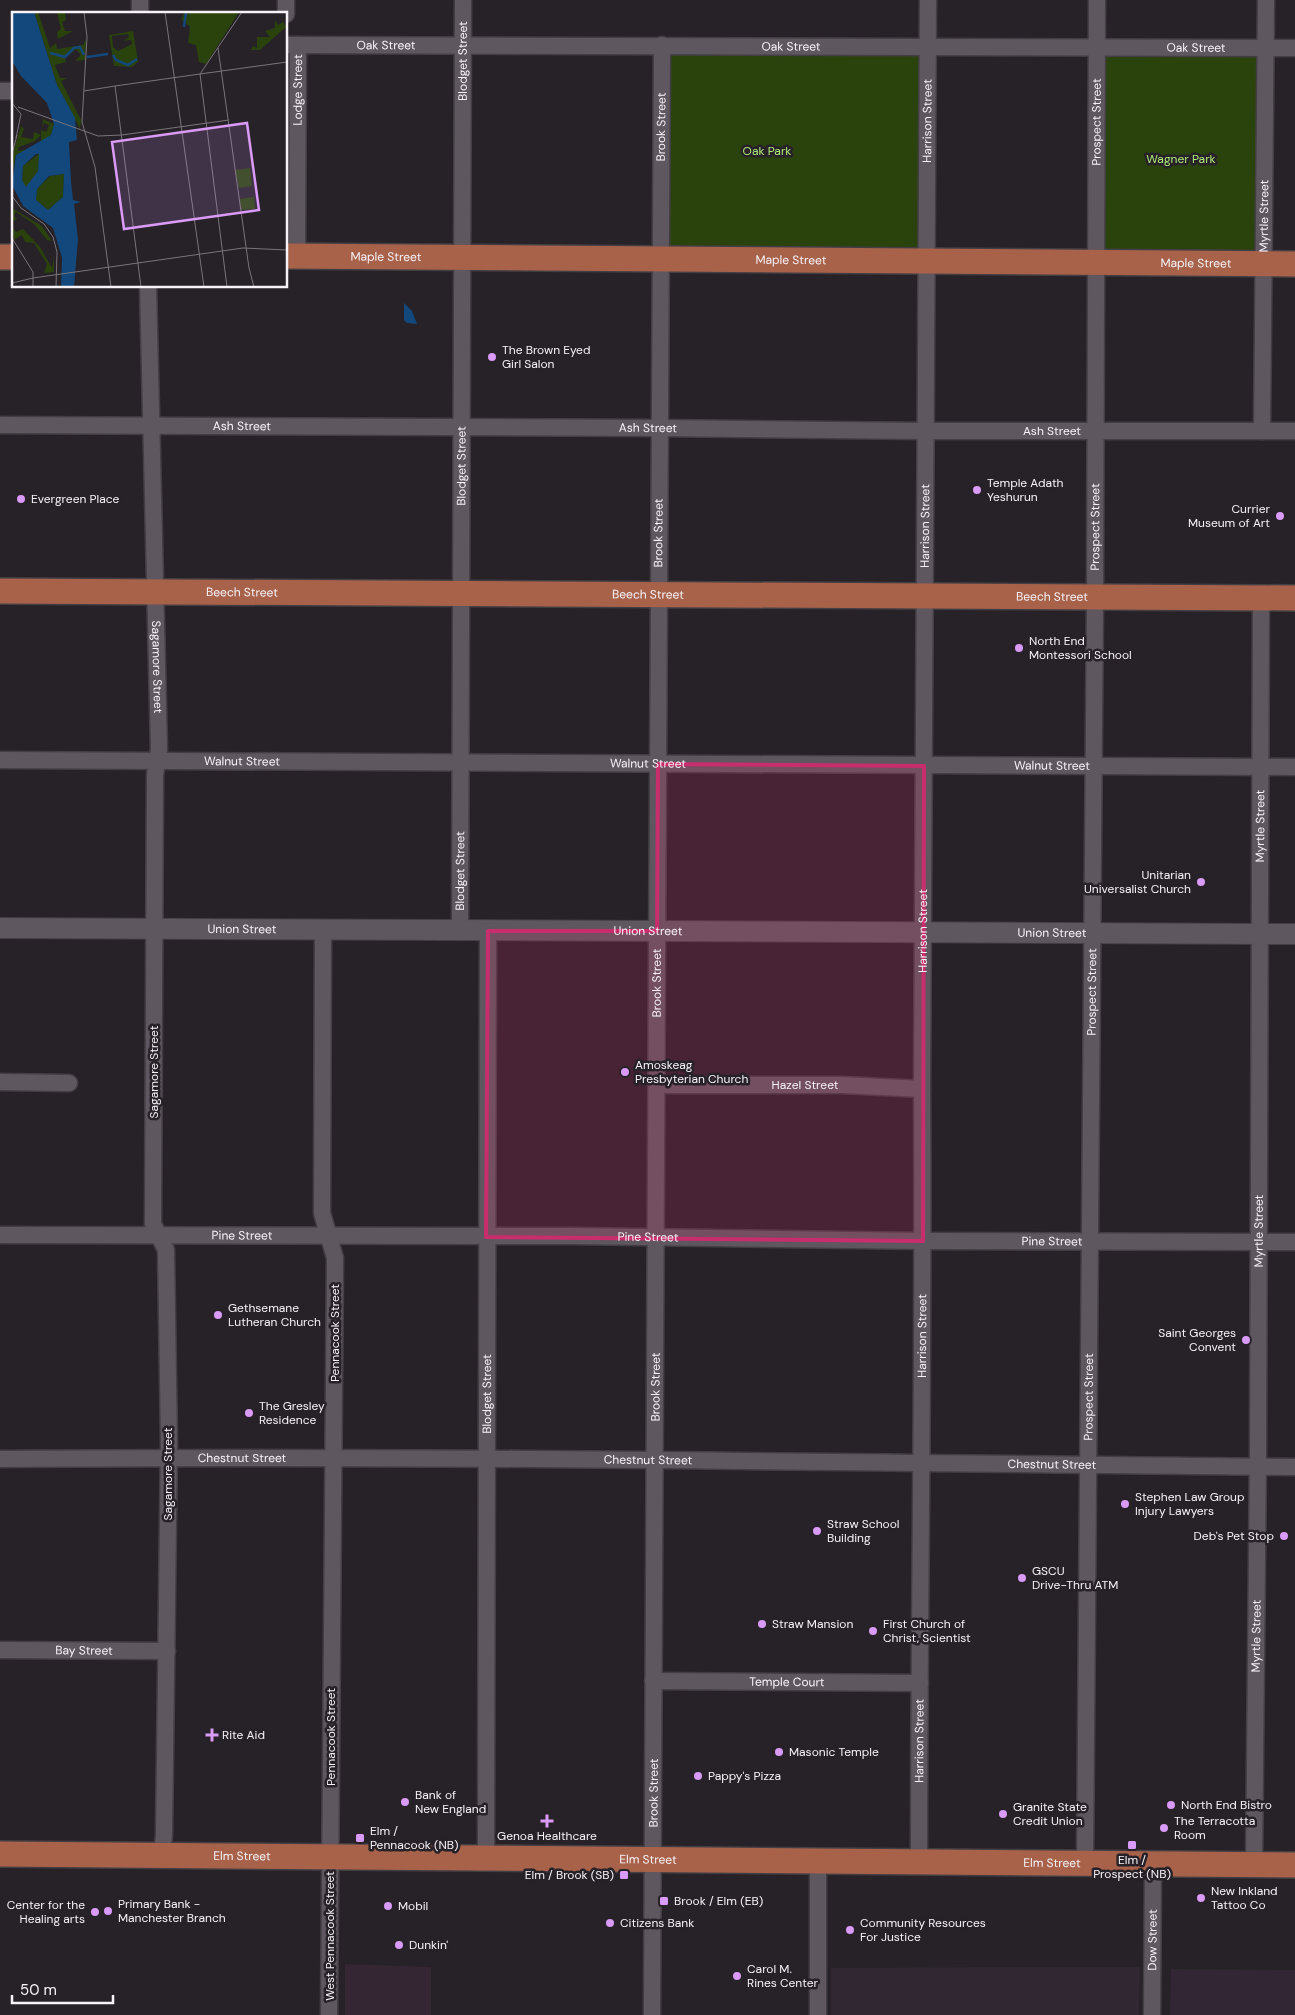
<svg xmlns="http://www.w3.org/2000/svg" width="1295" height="2015" font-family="'DM Sans',sans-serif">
<rect width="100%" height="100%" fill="#272128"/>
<!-- built -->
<path fill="#312733" d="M1001 1967H1140L1139 2015H831V1968Z"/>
<!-- industrial -->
<path fill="#342632" d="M345 1964 431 1967V2015H345Z"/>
<!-- education -->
<path fill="#322634" d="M1171 1969 1295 1970V2015H1170Z"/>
<!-- green -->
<path fill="#2a430d" d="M662 45 927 47 928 251 660 248Z
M1097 47 1266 48 1264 252 1096 262Z"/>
<!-- water -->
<path fill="#12487b" d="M404 303 412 311 417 324 407 323 404 320Z"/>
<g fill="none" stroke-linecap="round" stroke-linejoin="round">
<!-- minor casing -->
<g stroke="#433e44" stroke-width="19">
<g id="minor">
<path d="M140 0V14"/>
<path d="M286 0V14"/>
<path id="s1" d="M286 45 1295 48"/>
<path d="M0 91H14"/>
<path id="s2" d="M297 256 298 45"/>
<path id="s3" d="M148 286 159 749 155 775 153 1224 166 1250 169 1442 164 1835 162 1854"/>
<path id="s4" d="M0 425 660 428 925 431H1295"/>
<path id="s5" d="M1262 431 1266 0"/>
<path id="s6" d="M0 760 1295 767"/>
<path d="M323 930 322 1213 335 1258 329 2015"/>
<path id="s7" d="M460 931 463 0"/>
<path d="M0 1082 69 1083"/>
<path id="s8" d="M657 1085H842L922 1089"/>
<path id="s9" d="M0 1235 572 1236 923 1241 1295 1242"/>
<path id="s10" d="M0 1459C432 1455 863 1463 1295 1467"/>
<path id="s11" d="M0 1650 167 1651"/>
<path id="s12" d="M653 1681 920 1683"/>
<path id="s13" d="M486 1858 488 931"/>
<path d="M818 1861V2015"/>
<path id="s14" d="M919 1862C919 1604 924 1346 922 1089L928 0"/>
<path id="s15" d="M1085 1863 1095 598 1097 0"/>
<path id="s16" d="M1254 1865 1258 1454 1261 598"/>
<path id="s17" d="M652 2015C658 1358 655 702 662 45"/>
<path id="s18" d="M1152 2015 1153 1864"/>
</g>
</g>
<!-- tertiary casing -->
<g stroke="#433e44" stroke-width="22">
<g id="tertiary">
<path id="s19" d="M0 928 1295 934"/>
</g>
</g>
<!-- primary casing -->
<g stroke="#433e44" stroke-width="28">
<g id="primary">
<path id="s20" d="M286 256 1295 264"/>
<path d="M0 257H14"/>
<path id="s21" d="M0 591 1295 598"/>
<path id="s22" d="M0 1854 1295 1865"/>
</g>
</g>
<!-- minor -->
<use href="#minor" stroke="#5f5760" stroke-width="16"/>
<!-- tertiary -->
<use href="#tertiary" stroke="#5f5760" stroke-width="20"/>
<!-- primary -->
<use href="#primary" stroke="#a8624a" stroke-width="25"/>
</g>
<!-- marked area -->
<path fill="#c72e6b" fill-opacity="0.2" stroke="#c72e6b" stroke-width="4" stroke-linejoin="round" d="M658 764 924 766 923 1241 486 1237 488 931H657Z"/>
<!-- markers -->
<g fill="#da9af7" stroke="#272128" stroke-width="2">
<circle cx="492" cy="357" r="5"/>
<circle cx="977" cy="490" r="5"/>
<circle cx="21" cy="499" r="5"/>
<circle cx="1280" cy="516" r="5"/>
<circle cx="1019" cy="648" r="5"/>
<circle cx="1201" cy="882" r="5"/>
<circle cx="625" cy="1072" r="5"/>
<circle cx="218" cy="1315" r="5"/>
<circle cx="1246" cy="1340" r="5"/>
<circle cx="249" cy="1413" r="5"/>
<circle cx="1125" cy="1504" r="5"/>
<circle cx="817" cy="1531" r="5"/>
<circle cx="1284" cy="1536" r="5"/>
<circle cx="1022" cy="1578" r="5"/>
<circle cx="762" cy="1624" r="5"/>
<circle cx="873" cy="1631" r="5"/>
<path d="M209.5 1727.5h5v5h5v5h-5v5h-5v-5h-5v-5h5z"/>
<circle cx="779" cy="1752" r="5"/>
<circle cx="698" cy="1776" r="5"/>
<circle cx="405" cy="1802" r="5"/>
<circle cx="1171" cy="1805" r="5"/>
<circle cx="1003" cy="1814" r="5"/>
<path d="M544.5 1813.5h5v5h5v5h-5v5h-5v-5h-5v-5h5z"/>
<circle cx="1164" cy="1828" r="5"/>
<rect x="355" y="1833" width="10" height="10" rx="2.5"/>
<rect x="1127" y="1840" width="10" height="10" rx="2.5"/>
<rect x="619" y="1870" width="10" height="10" rx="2.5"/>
<circle cx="1201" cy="1898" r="5"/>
<rect x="659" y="1896" width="10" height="10" rx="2.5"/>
<circle cx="388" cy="1906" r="5"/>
<circle cx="108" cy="1911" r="5"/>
<circle cx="95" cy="1912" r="5"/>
<circle cx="610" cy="1923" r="5"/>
<circle cx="850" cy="1930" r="5"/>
<circle cx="399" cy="1945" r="5"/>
<circle cx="737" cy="1976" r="5"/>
</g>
<g text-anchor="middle" stroke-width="5" stroke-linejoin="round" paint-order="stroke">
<!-- street labels -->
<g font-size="12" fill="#f6f2f7" stroke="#272128">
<text dy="4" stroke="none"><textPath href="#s1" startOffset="100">Oak Street</textPath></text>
<text dy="4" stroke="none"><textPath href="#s1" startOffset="505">Oak Street</textPath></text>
<text dy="4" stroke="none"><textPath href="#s1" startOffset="910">Oak Street</textPath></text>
<text dy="4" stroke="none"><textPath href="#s7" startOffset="870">Blodget Street</textPath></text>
<text dy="4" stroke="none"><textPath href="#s2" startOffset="166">Lodge Street</textPath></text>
<text dy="4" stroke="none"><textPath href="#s14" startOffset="1741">Harrison Street</textPath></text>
<text dy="4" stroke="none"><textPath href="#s15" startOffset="1741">Prospect Street</textPath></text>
<text dy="4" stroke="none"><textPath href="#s17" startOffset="1888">Brook Street</textPath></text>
<text dy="4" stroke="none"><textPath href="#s5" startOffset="215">Myrtle Street</textPath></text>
<text dy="4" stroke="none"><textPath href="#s20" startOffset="100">Maple Street</textPath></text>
<text dy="4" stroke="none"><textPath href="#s20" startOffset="505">Maple Street</textPath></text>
<text dy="4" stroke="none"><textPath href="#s20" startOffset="910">Maple Street</textPath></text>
<text dy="4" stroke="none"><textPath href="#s4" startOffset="242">Ash Street</textPath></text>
<text dy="4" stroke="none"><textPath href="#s4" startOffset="648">Ash Street</textPath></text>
<text dy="4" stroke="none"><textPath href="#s4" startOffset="1052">Ash Street</textPath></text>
<text dy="4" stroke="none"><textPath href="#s7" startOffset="465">Blodget Street</textPath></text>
<text dy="4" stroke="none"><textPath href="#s14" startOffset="1336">Harrison Street</textPath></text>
<text dy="4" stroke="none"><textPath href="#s15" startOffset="1336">Prospect Street</textPath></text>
<text dy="4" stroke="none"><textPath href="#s17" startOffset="1482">Brook Street</textPath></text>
<text dy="4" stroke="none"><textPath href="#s21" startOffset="242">Beech Street</textPath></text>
<text dy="4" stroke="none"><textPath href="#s21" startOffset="648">Beech Street</textPath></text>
<text dy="4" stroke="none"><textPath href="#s21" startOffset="1052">Beech Street</textPath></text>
<text dy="4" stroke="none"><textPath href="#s3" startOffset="381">Sagamore Street</textPath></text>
<text dy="4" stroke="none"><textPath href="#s6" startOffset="242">Walnut Street</textPath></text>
<text dy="4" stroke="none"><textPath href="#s6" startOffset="648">Walnut Street</textPath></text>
<text dy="4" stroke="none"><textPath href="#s6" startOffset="1052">Walnut Street</textPath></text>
<text dy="4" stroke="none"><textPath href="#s16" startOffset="1039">Myrtle Street</textPath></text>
<text dy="4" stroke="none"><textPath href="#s7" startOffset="60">Blodget Street</textPath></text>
<text dy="4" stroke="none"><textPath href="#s19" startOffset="242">Union Street</textPath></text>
<text dy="4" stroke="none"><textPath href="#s19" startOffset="648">Union Street</textPath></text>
<text dy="4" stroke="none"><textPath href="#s14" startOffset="931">Harrison Street</textPath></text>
<text dy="4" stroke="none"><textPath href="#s19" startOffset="1052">Union Street</textPath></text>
<text dy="4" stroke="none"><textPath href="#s17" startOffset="1032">Brook Street</textPath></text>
<text dy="4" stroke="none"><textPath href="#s15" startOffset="871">Prospect Street</textPath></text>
<text transform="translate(154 1072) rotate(-90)" y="4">Sagamore Street</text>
<text dy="4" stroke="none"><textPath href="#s8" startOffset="148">Hazel Street</textPath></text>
<text dy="4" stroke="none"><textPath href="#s16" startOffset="634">Myrtle Street</textPath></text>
<text dy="4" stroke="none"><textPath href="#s9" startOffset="242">Pine Street</textPath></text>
<text dy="4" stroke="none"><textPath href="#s9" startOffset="648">Pine Street</textPath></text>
<text dy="4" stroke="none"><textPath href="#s9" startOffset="1052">Pine Street</textPath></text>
<text transform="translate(335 1333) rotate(-90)" y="4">Pennacook Street</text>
<text dy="4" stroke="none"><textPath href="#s14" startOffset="526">Harrison Street</textPath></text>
<text dy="4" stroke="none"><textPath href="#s17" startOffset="628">Brook Street</textPath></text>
<text dy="4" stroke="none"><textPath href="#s13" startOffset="464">Blodget Street</textPath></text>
<text dy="4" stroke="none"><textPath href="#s15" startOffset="466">Prospect Street</textPath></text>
<text dy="4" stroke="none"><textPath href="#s10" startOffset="242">Chestnut Street</textPath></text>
<text dy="4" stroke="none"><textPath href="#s10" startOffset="648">Chestnut Street</textPath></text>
<text dy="4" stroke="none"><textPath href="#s10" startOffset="1052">Chestnut Street</textPath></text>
<text transform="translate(168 1474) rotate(-90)" y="4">Sagamore Street</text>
<text dy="4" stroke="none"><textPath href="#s16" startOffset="229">Myrtle Street</textPath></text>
<text dy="4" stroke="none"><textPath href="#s11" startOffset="84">Bay Street</textPath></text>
<text dy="4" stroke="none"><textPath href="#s12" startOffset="134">Temple Court</textPath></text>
<text transform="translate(331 1737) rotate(-90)" y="4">Pennacook Street</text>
<text dy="4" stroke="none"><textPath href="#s14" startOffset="121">Harrison Street</textPath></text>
<text dy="4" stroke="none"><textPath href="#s17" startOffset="222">Brook Street</textPath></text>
<text dy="4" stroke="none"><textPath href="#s22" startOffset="242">Elm Street</textPath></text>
<text dy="4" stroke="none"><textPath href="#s22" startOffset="648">Elm Street</textPath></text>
<text dy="4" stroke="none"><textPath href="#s22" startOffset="1052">Elm Street</textPath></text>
<text transform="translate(330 1936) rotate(-90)" y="4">West Pennacook Street</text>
<text dy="4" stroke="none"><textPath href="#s18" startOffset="75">Dow Street</textPath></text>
</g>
<!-- park labels -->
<g font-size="12" fill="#aeea77" stroke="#272128">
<text x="767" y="155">Oak Park</text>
<text x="1181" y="163">Wagner Park</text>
</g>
<!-- poi labels -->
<g font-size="12" fill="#f6f2f7" stroke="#272128" text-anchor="start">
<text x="502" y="354">The Brown Eyed<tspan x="502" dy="14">Girl Salon</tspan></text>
<text x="987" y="487">Temple Adath<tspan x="987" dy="14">Yeshurun</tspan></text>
<text x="31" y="503">Evergreen Place</text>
<text x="1270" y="513" text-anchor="end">Currier<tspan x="1270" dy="14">Museum of Art</tspan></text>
<text x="1029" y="645">North End<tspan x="1029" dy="14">Montessori School</tspan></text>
<text x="1191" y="879" text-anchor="end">Unitarian<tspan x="1191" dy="14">Universalist Church</tspan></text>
<text x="635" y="1069">Amoskeag<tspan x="635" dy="14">Presbyterian Church</tspan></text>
<text x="228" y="1312">Gethsemane<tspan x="228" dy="14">Lutheran Church</tspan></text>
<text x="1236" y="1337" text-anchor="end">Saint Georges<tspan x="1236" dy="14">Convent</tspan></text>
<text x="259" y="1410">The Gresley<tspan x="259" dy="14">Residence</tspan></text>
<text x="1135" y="1501">Stephen Law Group<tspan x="1135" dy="14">Injury Lawyers</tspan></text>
<text x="827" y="1528">Straw School<tspan x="827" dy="14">Building</tspan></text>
<text x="1274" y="1540" text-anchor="end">Deb's Pet Stop</text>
<text x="1032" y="1575">GSCU<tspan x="1032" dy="14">Drive-Thru ATM</tspan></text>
<text x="772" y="1628">Straw Mansion</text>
<text x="883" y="1628">First Church of<tspan x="883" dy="14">Christ, Scientist</tspan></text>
<text x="222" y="1739">Rite Aid</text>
<text x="789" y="1756">Masonic Temple</text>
<text x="708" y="1780">Pappy's Pizza</text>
<text x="415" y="1799">Bank of<tspan x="415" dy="14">New England</tspan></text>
<text x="1181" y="1809">North End Bistro</text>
<text x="1013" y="1811">Granite State<tspan x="1013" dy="14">Credit Union</tspan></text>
<text x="1174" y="1825">The Terracotta<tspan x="1174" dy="14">Room</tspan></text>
<text x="370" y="1835">Elm /<tspan x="370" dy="14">Pennacook (NB)</tspan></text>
<text x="547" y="1840" text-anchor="middle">Genoa Healthcare</text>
<text x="1132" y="1864" text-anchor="middle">Elm /<tspan x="1132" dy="14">Prospect (NB)</tspan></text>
<text x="614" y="1879" text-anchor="end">Elm / Brook (SB)</text>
<text x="1211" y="1895">New Inkland<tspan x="1211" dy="14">Tattoo Co</tspan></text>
<text x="674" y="1905">Brook / Elm (EB)</text>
<text x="118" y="1908">Primary Bank -<tspan x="118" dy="14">Manchester Branch</tspan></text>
<text x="85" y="1909" text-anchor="end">Center for the<tspan x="85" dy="14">Healing arts</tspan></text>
<text x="398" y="1910">Mobil</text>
<text x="620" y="1927">Citizens Bank</text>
<text x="860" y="1927">Community Resources<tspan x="860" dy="14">For Justice</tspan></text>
<text x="409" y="1949">Dunkin'</text>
<text x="747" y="1973">Carol M.<tspan x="747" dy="14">Rines Center</tspan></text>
</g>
</g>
<!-- overview -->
<g transform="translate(12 12)">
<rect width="275" height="275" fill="#272128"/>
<path d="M22 0H26L38 36 44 31 45 37 71 33 74 27 73 48 63 49 69 43 64 37 53 46 54 50 43 53 48 66H55L49 69 69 108 68 117 45 73ZM45 0H53L54 8 50 10 53 19H61L46 27 45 20 49 17ZM173 0H227L194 52 187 50 184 33 176 31 178 15 169 7ZM263 8 266 13 271 10 274 15 248 38H239L241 34 245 36V25H258L253 19 263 16ZM121 19 126 50 120 55 102 54 97 23ZM116 22 117 25 111 29 119 28 120 32 106 39 101 35 100 24ZM31 107 42 112 39 123 29 130V118L34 120 37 113 32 111 30 117ZM9 114 12 117 9 125 21 127 22 120 29 123 23 129 7 135 6 139 16 137 4 143 0 162V144ZM28 141 26 159 19 172 13 175 10 168 11 154ZM238 156 240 174 227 176 223 158ZM52 162 51 185 36 198 24 188 25 177 38 164ZM242 185 243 197 229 198 227 187ZM0 196 30 214 40 229 35 228 22 212 4 200 2 204 5 207 1 209ZM0 214 4 220 11 217 28 235 40 256 42 245V260L32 261 35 252 22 231 13 230 10 223 2 228Z" fill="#2a430d" fill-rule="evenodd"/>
<path d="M0 0H22L45 73 63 106 65 128 57 130 59 170 61 188 69 190 62 192 66 227 62 275H49L50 246 41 216 11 194 0 173 4 143 39 123 42 112 35 91 9 64 0 49ZM24 142H27L26 159 14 175 10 168 11 154ZM52 162 51 185 36 198 24 188 25 177 37 164Z" fill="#12487b" fill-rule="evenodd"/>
<path fill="none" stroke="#12487b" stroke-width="2.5" d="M172 15 174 0M38 41 53 45 62 36 68 35 72 43M101 43 104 48 116 53 125 47M75 45 96 42"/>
<path fill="none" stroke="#7a757b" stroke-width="1" d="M72 0 75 25 70 110 83 155 99 275M153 0 192 275M206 36 237 256 242 275M188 62 275 50M188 62 215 275M72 79 103 74M0 91 9 102 4 126M6 95 86 124 110 123M110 123 217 108M0 142 5 123M0 184 9 196 32 212 41 225 45 240 44 275M0 226 21 260V275M21 266 231 236 275 238M0 271 21 266M129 275 103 74 188 62 230 0"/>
<path fill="#da9af7" fill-opacity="0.15" stroke="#da9af7" stroke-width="2.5" d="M235 111 247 198 112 217 100 130Z"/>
<rect width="275" height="275" fill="none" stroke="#f6f2f7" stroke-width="2.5"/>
</g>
<!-- scale -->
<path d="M12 1995v8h101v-8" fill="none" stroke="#f6f2f7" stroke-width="2.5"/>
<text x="20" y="1995" font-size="15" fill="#f6f2f7" stroke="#272128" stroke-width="4" paint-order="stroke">50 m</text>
</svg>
